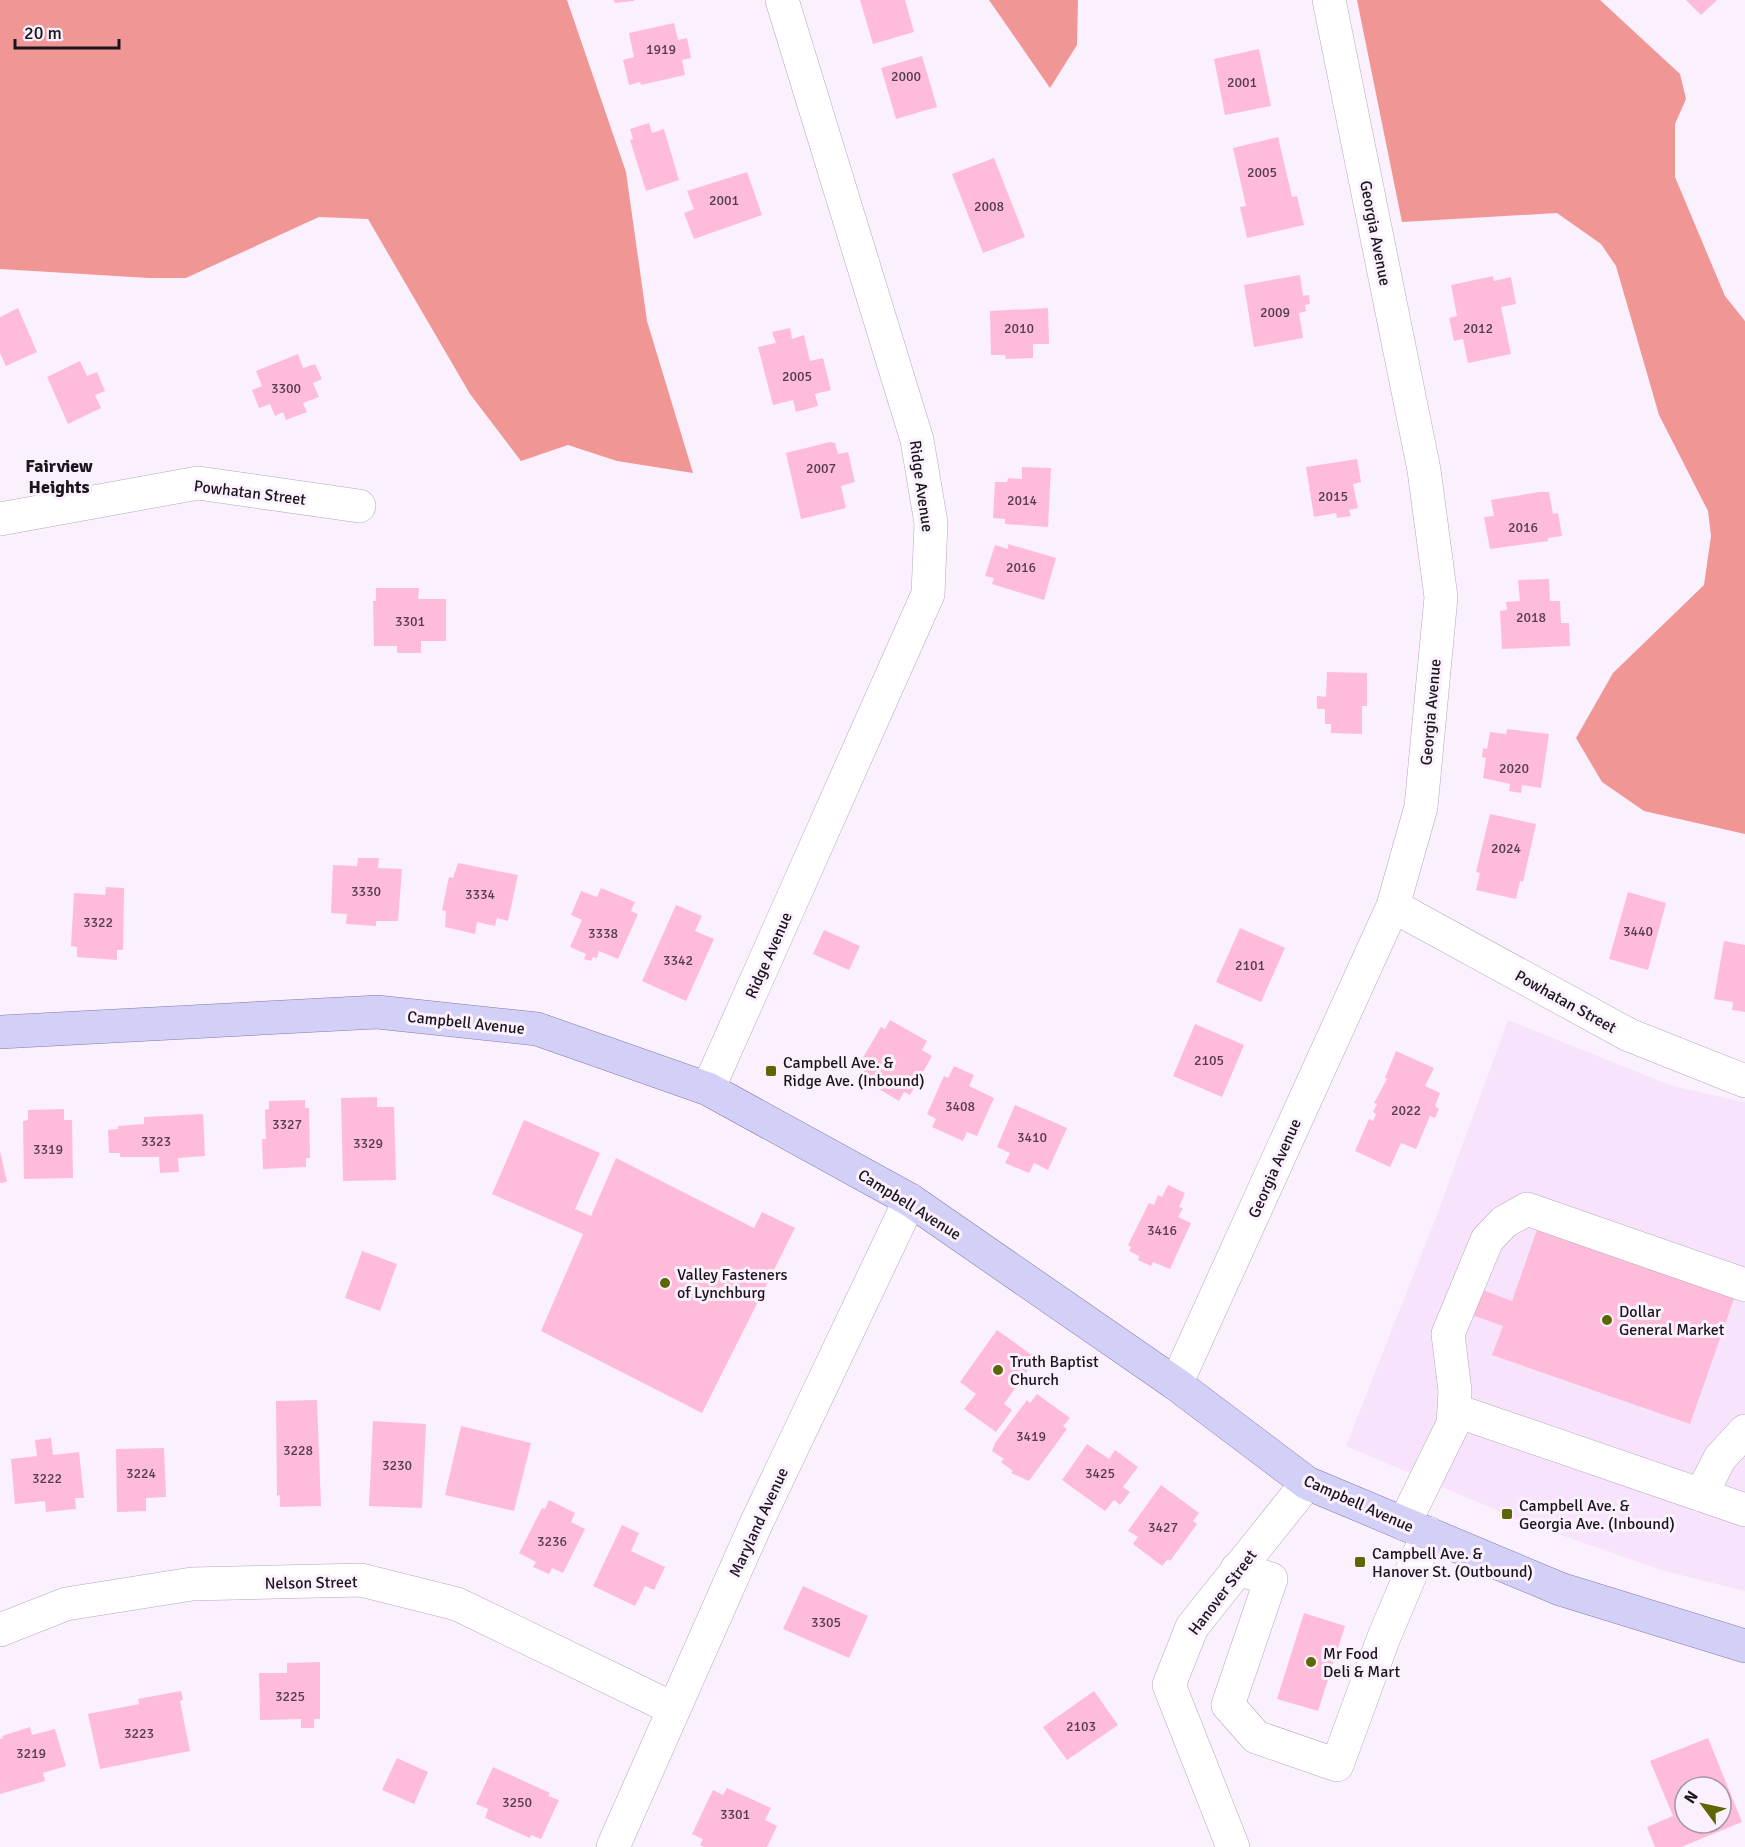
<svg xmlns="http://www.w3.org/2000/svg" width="1745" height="1847" font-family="Signika,sans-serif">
<rect width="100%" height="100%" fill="#fbf0fe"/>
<!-- built -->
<path fill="#f7e4fc" d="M1508 1020 1672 1086 1745 1102V1591L1661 1570 1524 1522 1346 1446 1435 1220Z"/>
<!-- forest -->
<path fill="#f09694" d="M0 0H567L626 172 647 321 693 473 617 461 568 445 521 461 470 394 368 219 319 217 186 278H149L0 269Z
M989 0H1078L1077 45 1050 88Z
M1357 0H1600L1680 74 1686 99 1675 124V177L1725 296 1745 321V834L1644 811 1602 782 1576 738 1613 673 1704 585 1711 536 1708 511 1659 415 1616 266 1601 244 1557 213 1402 222Z"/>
<!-- building -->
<path fill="#ffbbda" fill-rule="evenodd" d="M614 0H634V1L615 3Z
M860 0H905L914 32 873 44Z
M1686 0H1717L1701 15Z
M674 23 678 40 687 38 691 58 682 60 685 75 641 85 640 82 629 85 623 60 634 57 629 33Z
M1259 49 1271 106 1225 115 1214 59Z
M922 56 937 107 896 119 881 68Z
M649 123 652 133 664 129 679 180 646 191 630 140 633 139 630 129Z
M1278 137 1292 197 1297 196 1304 225 1247 238 1240 207 1246 206 1233 148Z
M994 158 1025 237 983 253 952 174Z
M747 172 762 215 694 239 684 213 694 209 687 191Z
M1300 275 1303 296 1309 295 1310 304 1305 305 1306 311 1299 313 1303 338 1254 347 1244 285Z
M1493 276 1494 281 1511 277 1516 304 1501 307 1511 354 1468 363 1463 339 1454 341 1449 318 1457 316 1451 285Z
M18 308 37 352 6 366 0 353V317Z
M1048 308 1049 344H1033V358L1006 359 1005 355H991L990 311Z
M790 328 792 339 804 335 810 361 823 358 831 390 815 394 818 406 796 412 793 400 773 405 758 347 776 343 772 332Z
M298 354 303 368 315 364 322 379 313 383 319 397 303 403 307 412 286 420 283 412 275 416 270 404 259 408 252 390 262 386 256 371Z
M80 361 87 376 97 372 105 391 95 395 101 408 68 424 47 377Z
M830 442 835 443 838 454 848 452 855 482 841 486 846 508 801 519 786 453Z
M1357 459 1361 482 1353 484 1358 508 1349 510 1351 516 1337 518 1336 513 1314 517 1306 467Z
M1022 467 1051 468 1048 527 1005 524V519L993 518 995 482H1007L1008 478 1022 479Z
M1539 492H1549L1553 514 1558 513 1562 536 1548 538V541L1490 549 1484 517 1494 516 1491 500Z
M1008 544 1056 558 1044 600 992 584 994 578 985 576 995 545 1008 549Z
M1549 579 1550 601H1560L1561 623H1569L1570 646 1502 649 1500 611 1507 610 1506 602 1520 601 1518 580Z
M376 588H419L418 599H446V641H421V653H397V646H374L373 601H376Z
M1327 672 1367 673V706H1362V734L1331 733V724H1325V709H1317V696L1326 697Z
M1507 729 1549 734 1541 788 1522 785 1521 793 1509 791 1510 784 1483 778 1486 758 1482 757 1483 748 1487 749 1490 732 1506 734Z
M1490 814 1536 824 1523 882 1520 881 1516 899 1476 890 1480 873 1476 872Z
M358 858H379L378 868 402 869 398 921H376V926L346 924 347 914 331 913 333 865 357 866Z
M458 863 518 875 508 921 497 918 495 926 477 922 475 934 445 927 446 911 442 910 449 877 453 878Z
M106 887 124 888 123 950H117V960L77 957V947L71 946 74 893 105 895Z
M601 888 635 902 631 911 638 914 618 959 599 951 597 958 593 957 591 961 584 959 586 954 570 947 582 920 571 915 581 891 597 897Z
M1628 892 1666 903 1648 970 1609 959Z
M676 905 702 916 695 931 714 939 686 1001 642 981Z
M1240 928 1285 948 1261 1002 1216 982Z
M824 930 860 946 849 970 813 954Z
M1724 941 1745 945V1012L1732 1010 1733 1002 1714 999Z
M890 1020 927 1041 922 1050 932 1056 910 1095 904 1092 899 1101 859 1077 863 1069 858 1066 881 1027 885 1029Z
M1195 1024 1244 1045 1222 1097 1173 1076Z
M1396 1051 1434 1068 1425 1086 1440 1093 1435 1106 1439 1109 1435 1118 1430 1116 1416 1149 1401 1143 1390 1167 1355 1151 1369 1119 1373 1121 1376 1114 1373 1112 1377 1104 1374 1103 1387 1079 1385 1078Z
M954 1066 974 1075 969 1086 994 1098 977 1136 967 1132 963 1141 932 1127 936 1119 927 1114 944 1076 948 1078Z
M377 1097V1107H394L396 1180 343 1181 341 1098Z
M305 1100V1108H309L310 1158H306V1167L263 1169 262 1139H266L265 1110 269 1109V1101Z
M1015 1105 1067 1128 1048 1170 1034 1163 1029 1173 1005 1163 1010 1153 997 1147Z
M64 1109V1120H72L73 1178 24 1179 23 1121 28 1120V1110Z
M203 1114 205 1156 178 1158 179 1172 160 1173 159 1157H120V1153H109L108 1130 118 1129V1126L144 1124V1117Z
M524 1120 600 1153 575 1209 591 1216 616 1158 754 1228 762 1212 795 1228 702 1413 541 1331 583 1234 492 1194Z
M0 1151 7 1182 0 1183Z
M1168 1185 1185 1193 1179 1207 1183 1208 1178 1217 1191 1223 1170 1269 1153 1262 1151 1266 1138 1260 1139 1256 1129 1251 1131 1247 1128 1245 1149 1203 1154 1205 1158 1195 1162 1197Z
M1539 1224 1736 1293 1690 1424 1492 1355 1503 1326 1472 1315 1480 1289 1512 1301Z
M362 1251 397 1264 380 1311 345 1298Z
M997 1330 1036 1358 1004 1404 1012 1410 996 1432 964 1409 976 1394 960 1382Z
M1037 1394 1070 1418 1063 1426 1067 1429 1029 1481 1011 1473 1013 1471 1001 1462 1004 1459 992 1451 995 1443 1027 1400 1030 1403Z
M317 1400 321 1506 280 1507V1495L277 1496 276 1401Z
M373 1421 426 1424 422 1508 369 1506Z
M461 1426 531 1443 514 1511 445 1495Z
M51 1438 53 1455 79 1452 84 1498H75L76 1509 46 1512 45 1501 15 1504 11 1459 37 1456 35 1440Z
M1087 1444 1109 1459 1115 1450 1138 1467 1123 1487 1130 1492 1120 1505 1114 1500 1105 1511 1062 1480Z
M164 1448 166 1497 146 1498V1511L117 1512 116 1449Z
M1161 1485 1199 1513 1193 1521 1197 1524 1170 1561 1168 1559 1162 1566 1133 1544 1138 1537 1128 1531Z
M549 1500 575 1513 571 1522 585 1529 563 1573 552 1568 549 1574 533 1567 536 1562 519 1553 542 1508 545 1509Z
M622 1525 639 1533 631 1551 665 1567 654 1590 645 1586 635 1606 593 1586Z
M803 1586 868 1616 849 1658 783 1629Z
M1304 1613 1345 1626 1318 1711 1277 1699Z
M320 1662V1719H314V1728H301V1719L260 1720 259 1673H287V1663Z
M181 1691 183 1700 180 1701 190 1751 100 1769 88 1714 139 1704 138 1699Z
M1094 1691 1118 1725 1067 1760 1043 1727Z
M30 1727 32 1735 55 1729 66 1766 43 1773 45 1781 0 1794V1739L3 1738 2 1736Z
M1708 1738 1742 1822 1681 1847H1655L1647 1827 1673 1816 1650 1761ZM1685 1787H1721V1823H1685Z
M397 1758 428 1772 414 1804 382 1790Z
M493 1767 550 1793 548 1796 559 1800 541 1839 531 1835 530 1838 485 1818 488 1809 476 1804Z
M727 1788 771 1808 765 1820 777 1826 767 1847H704L700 1845 703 1839 692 1834 713 1790 723 1795Z"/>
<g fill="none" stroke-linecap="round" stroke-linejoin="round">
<!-- minor casing -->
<g stroke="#b7a6bb" stroke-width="34">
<path id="minor" d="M0 519 198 483 359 506
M1393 906 1629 1035 1745 1081
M708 1089 928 594 931 523 917 440 782 0
M1176 1384 1393 906 1421 807 1441 597 1424 470 1329 0
M1454 1410 1745 1510
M1701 1495 1720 1458 1745 1431
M1404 1524 1453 1424 1455 1391 1448 1334 1487 1240 1504 1222 1527 1209 1745 1285
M1237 1569 1271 1579 1228 1705 1256 1737 1337 1765 1384 1637 1428 1533
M0 1630 66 1604 192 1584 361 1580 457 1604 674 1709
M613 1847 755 1526 910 1200
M1233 1847 1169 1685 1192 1627 1307 1483"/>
</g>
<!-- major casing -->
<g stroke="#807aa8" stroke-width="34">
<path id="major" d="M0 1032 377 1012 537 1029 708 1089 910 1200 1176 1384 1307 1483 1560 1589 1745 1646"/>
</g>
<!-- minor -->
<use href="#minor" stroke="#fff" stroke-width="33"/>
<!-- major -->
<use href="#major" stroke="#d3d0f8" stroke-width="33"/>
</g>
<!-- markers -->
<g fill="#5e6503" stroke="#fbf0fe" stroke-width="2">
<rect x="765" y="1065" width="12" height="12" rx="3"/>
<circle cx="665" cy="1283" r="6"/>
<circle cx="1607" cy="1320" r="6"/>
<circle cx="998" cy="1370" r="6"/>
<rect x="1501" y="1508" width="12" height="12" rx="3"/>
<rect x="1354" y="1556" width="12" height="12" rx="3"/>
<circle cx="1311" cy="1662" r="6"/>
</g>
<g text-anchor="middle" stroke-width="6" stroke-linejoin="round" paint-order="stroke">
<!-- number labels -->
<g font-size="14" fill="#543e4c">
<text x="661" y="54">1919</text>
<text x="906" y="81">2000</text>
<text x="1242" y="87">2001</text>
<text x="1262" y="177">2005</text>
<text x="724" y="205">2001</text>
<text x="989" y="211">2008</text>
<text x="1275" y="317">2009</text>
<text x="1019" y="333">2010</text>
<text x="1478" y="333">2012</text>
<text x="797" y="381">2005</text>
<text x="286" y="393">3300</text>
<text x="821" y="473">2007</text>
<text x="1333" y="501">2015</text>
<text x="1022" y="505">2014</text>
<text x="1523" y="532">2016</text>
<text x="1021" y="572">2016</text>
<text x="1531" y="622">2018</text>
<text x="410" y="626">3301</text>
<text x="1514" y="773">2020</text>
<text x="1506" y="853">2024</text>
<text x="366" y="896">3330</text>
<text x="480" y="899">3334</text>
<text x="98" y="927">3322</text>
<text x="1638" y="936">3440</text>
<text x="603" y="938">3338</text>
<text x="678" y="965">3342</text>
<text x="1250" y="970">2101</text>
<text x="1209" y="1065">2105</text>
<text x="960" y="1111">3408</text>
<text x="1406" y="1115">2022</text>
<text x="287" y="1129">3327</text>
<text x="1032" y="1142">3410</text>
<text x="156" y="1146">3323</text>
<text x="368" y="1148">3329</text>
<text x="48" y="1154">3319</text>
<text x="1162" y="1235">3416</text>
<text x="1031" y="1441">3419</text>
<text x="298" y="1455">3228</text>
<text x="397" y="1470">3230</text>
<text x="141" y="1478">3224</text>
<text x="1100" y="1478">3425</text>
<text x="47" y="1483">3222</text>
<text x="1163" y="1532">3427</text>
<text x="552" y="1546">3236</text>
<text x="826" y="1627">3305</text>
<text x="290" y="1701">3225</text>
<text x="1081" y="1731">2103</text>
<text x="139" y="1738">3223</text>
<text x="31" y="1758">3219</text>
<text x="517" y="1807">3250</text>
<text x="735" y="1819">3301</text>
</g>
<!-- street labels -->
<g font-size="16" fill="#1b151c" stroke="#fbf0fe">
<text transform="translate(1376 233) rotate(79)" y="6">Georgia Avenue</text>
<text transform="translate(922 486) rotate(82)" y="6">Ridge Avenue</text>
<text transform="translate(250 492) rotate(7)" y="6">Powhatan Street</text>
<text transform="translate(1430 712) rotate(-85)" y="6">Georgia Avenue</text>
<text transform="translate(768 955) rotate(-66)" y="6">Ridge Avenue</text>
<text transform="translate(1566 1001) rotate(29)" y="6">Powhatan Street</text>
<text transform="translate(466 1022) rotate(6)" y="6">Campbell Avenue</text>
<text transform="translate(1274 1168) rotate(-66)" y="6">Georgia Avenue</text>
<text transform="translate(910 1204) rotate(32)" y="6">Campbell Avenue</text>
<text transform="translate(1359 1503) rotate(24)" y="6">Campbell Avenue</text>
<text transform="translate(758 1522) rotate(-65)" y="6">Maryland Avenue</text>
<text transform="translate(311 1582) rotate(-1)" y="6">Nelson Street</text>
<text transform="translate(1222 1592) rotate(-53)" y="6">Hanover Street</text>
</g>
<!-- poi labels -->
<g font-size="16" fill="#1b151c" stroke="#fbf0fe" text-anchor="start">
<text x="783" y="1068">Campbell Ave. &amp;<tspan x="783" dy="18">Ridge Ave. (Inbound)</tspan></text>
<text x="677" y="1280">Valley Fasteners<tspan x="677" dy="18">of Lynchburg</tspan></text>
<text x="1619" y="1317">Dollar<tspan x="1619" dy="18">General Market</tspan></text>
<text x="1010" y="1367">Truth Baptist<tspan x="1010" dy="18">Church</tspan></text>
<text x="1519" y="1511">Campbell Ave. &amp;<tspan x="1519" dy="18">Georgia Ave. (Inbound)</tspan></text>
<text x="1372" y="1559">Campbell Ave. &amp;<tspan x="1372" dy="18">Hanover St. (Outbound)</tspan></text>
<text x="1323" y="1659">Mr Food<tspan x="1323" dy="18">Deli &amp; Mart</tspan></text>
</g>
<!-- neighbourhood labels -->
<g font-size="18" font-weight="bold" fill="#1b151c" stroke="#fbf0fe">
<text x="59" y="472">Fairview<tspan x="59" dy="21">Heights</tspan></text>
</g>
</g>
<!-- north arrow -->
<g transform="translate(1703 1805) rotate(303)"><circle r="28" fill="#fbf0fe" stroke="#a198a4" stroke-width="1.5"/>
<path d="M0-4.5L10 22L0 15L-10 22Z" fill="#5e6503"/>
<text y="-9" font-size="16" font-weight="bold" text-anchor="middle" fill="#1b151c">N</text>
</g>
<!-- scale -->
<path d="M15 39v9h104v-9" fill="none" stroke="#1b151c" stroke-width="3"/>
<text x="24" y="39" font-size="18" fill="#1b151c" stroke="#fbf0fe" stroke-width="4.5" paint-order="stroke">20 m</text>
</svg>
